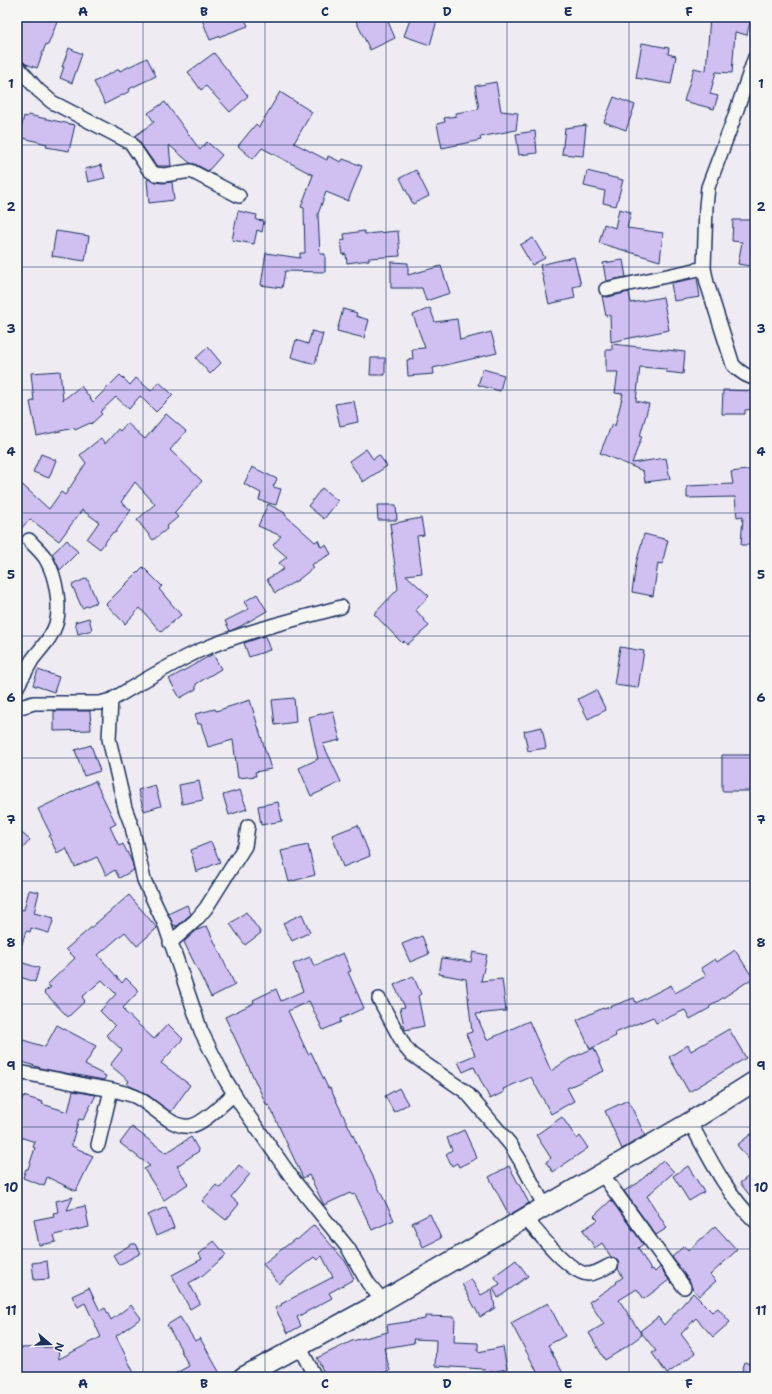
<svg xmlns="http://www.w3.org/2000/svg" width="772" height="1394" font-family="'Shantell Sans',sans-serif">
<rect width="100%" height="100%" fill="#eeebf2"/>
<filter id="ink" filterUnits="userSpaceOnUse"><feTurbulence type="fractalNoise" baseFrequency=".025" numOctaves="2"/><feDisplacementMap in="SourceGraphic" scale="8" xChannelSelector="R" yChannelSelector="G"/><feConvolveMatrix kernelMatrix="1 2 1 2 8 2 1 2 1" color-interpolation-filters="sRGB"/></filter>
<g filter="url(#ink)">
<!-- building -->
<path fill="#d0c0f2" stroke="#1b2f5e" d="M21 17H59L48 45 46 44 37 68 26 64 20 59 17 58V28Z
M201 17H244L248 26 210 40Z
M366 17H386L395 38 370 50 356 21Z
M411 17H438L430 45 404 36Z
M710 17H751L747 35 735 32 732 73 716 72 710 94 718 96 714 109 684 101 694 68 706 71Z
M642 43 669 48 668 54 676 56 671 84 636 78Z
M69 48 82 54 72 83 60 78 64 67H62Z
M214 53 248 96 230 112 206 86 201 90 188 72Z
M147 58 156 76 129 89 130 91 105 104 94 82 119 69 120 71Z
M496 82 501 111 518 113 516 130 480 137 481 140 442 148 437 124 445 122 444 118 456 116V113L479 109 475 86Z
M280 92 312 112 294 143 327 160 328 156 341 162 343 159 362 166 348 201 326 192 318 214 320 254H325V272L285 271 282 288 261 285 266 253 300 258V253H305L304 208 301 207 313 175 262 148 253 159 238 146 256 124 259 127Z
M614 97 635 105 626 130 604 122Z
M165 102 200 150 207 142 222 155 208 171 195 164 190 163 169 145 171 166H158L155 164 135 136 154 122 148 113Z
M28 115 75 125 69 151 46 147 47 144 19 137 24 116 27 117Z
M586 125 583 156 562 154 565 128Z
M535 131 537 153 519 155 516 134Z
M101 165 105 178 88 182 85 169Z
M416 170 429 196 413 204 400 178Z
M587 171 623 180 616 206 603 203 605 191 584 186Z
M149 179 154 182 163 183 172 182 174 200 149 203 147 180Z
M619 209 631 212 627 228 663 233 660 261 599 243 604 224 615 228Z
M238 211 257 215 256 220 264 221 262 232 257 230 254 244 232 240Z
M733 220H755V267L738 264 742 242 732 241Z
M56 231 89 236 85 261 52 256Z
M364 231 365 234 398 231 400 256 368 258 369 260 347 263 346 254 343 255 341 241 345 240 344 234Z
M533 238 545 258 532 265 520 245Z
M574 257 581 285 573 287 575 298 549 304 540 265Z
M623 260 626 277 606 281 603 263Z
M391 262 408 263V275L441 266 450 293 426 301 422 288H391Z
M697 278 700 297 674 301 671 283Z
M629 292 631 303 663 297 669 330 611 342 610 315 606 316 602 296 608 297Z
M430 308 435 322 457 319 460 340 491 332 497 353 433 368 434 374 408 376 407 360 413 359 412 349 425 348 413 315Z
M343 309 357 313 356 316 369 320 364 338 337 331Z
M312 331 323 334 315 364 291 357 296 340 308 344Z
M612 344 685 352 683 374 666 372V369L640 367 636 401 649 404 640 436H642L632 463 666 458 670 479 645 482 643 471 600 453 612 424 615 426 623 394 615 393 618 372H606V350H612Z
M208 347 221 363 210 374 196 358Z
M371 358H385V375H370Z
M483 369 504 375 500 391 478 385Z
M60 371 63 400 81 386 93 402 120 375 130 385 136 378 151 391 159 382 173 395 156 412 140 396 129 409 116 397 100 412 102 414 91 424 90 423 75 430 74 428 37 436 30 402 34 401 31 373Z
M723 390 755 391V409L745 410V414H722Z
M354 401 358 422 340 426 335 404Z
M166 414 186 431 170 450 202 481 174 513 178 517 166 527 167 529 153 540 137 520 155 504 135 482 121 502 131 510 115 533 113 532 100 549 87 539 99 522 82 510 59 541 30 519 17 533V480L49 509 61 492 65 495 86 463 80 455 101 438 105 444 118 429 120 431 127 423 145 439Z
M366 449 373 459 379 455 387 466 363 482 349 461Z
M41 454 56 460 49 478 33 472Z
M252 467 277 479 273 487 281 489 276 505 259 500 261 493 244 484Z
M755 469V545H741L743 516 737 517 735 497 687 498V486L733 484 731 472Z
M322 488 338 501 324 519 308 506Z
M268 504 285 513V515L315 542 318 540 321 547 326 545 331 554 311 565 313 568 298 580 275 593 267 579 284 569 279 563 287 557 273 545 281 536 258 526Z
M377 505H396L397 520H378Z
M421 518 424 535 417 536 422 573 406 575 429 596 416 610 429 626 407 645 404 641 402 643 374 614 398 589 392 544H393L390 524Z
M644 534 668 540 662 564 658 563 653 596 632 592 636 564Z
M67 540 78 552 60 570 52 554Z
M143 567 162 586 159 589 181 615 161 632 140 608 125 624 106 604Z
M87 578 97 602 82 608 72 585Z
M257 594 267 611 239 627 230 631 225 621 249 609 244 602Z
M89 618 92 630 78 634 75 622Z
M265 636 270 650 249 657 244 643Z
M620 647 644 651 638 688 614 685Z
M213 654 221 669 196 684V689L180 698 169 679Z
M38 670 59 677 54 692 33 685Z
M596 690 606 710 588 719 578 699Z
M294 698 296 722 275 725 272 700Z
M250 700 271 769 255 772 256 776 238 778 233 740 208 747 201 724H198L195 714 215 709 216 711Z
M54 711H90L91 730 54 731Z
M333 711 340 740 323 744 341 782 311 796 299 768 318 759 309 717Z
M542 727 546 748 528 751 524 731Z
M91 745 100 771 84 776 75 750Z
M722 755H752L751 791H722Z
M95 781 116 824 110 827 119 846 123 844 132 862 134 870 119 878 115 870 106 875 97 857 75 867 66 848 57 853 49 836 51 835 38 809Z
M199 781 203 800 182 804 179 785Z
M155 785 161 806 144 811 138 790Z
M240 790 247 809 229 815 223 795Z
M278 802 282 821 261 825 258 806Z
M358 825 370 856 343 867 332 835Z
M17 829 30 840 17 855Z
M211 842 220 862 196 872 191 850Z
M308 845 315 875 289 882 281 851Z
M29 890 39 892 34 913 54 918 49 933 31 928 30 932 26 931 19 953 17 952V908L24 910Z
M129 895 157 928 137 946 125 932 98 955 122 983 126 978 139 991 123 1008 125 1010 124 1011 154 1039 168 1024 183 1039 161 1063 190 1085 171 1112 145 1093 130 1086 127 1084 129 1081 110 1065 122 1050 106 1035 115 1026 100 1011 116 994 102 980 82 997 85 1001 68 1017 44 992 51 987 47 985 75 958 66 949Z
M187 905 191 914 176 927V925L174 926 168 914Z
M246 912 261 933 245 945 230 924Z
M302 914 310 932 292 941 283 923Z
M207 926 235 985 211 997 184 942 198 929V930Z
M422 936 429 954 410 962 402 944Z
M735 950 753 978 709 1007 710 1008 690 1019 685 1010 656 1023 653 1017 615 1033 616 1036 590 1049 577 1020 603 1008 604 1009 634 998 636 1003 671 985 675 993 706 976 701 968 715 959 717 962Z
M473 952 487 955 481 981 502 979 506 1011 476 1014 487 1040 529 1021 551 1071 569 1059 594 1048 604 1071 567 1088 574 1101 551 1114 531 1077 503 1089 504 1092 490 1099 474 1067 463 1072 458 1062 475 1055 466 1034 472 1032 466 979 439 974 442 958 471 962Z
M343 953 351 971 348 972 364 1008 340 1019 341 1022 323 1030 309 1001 288 1011 308 1054 311 1052 328 1088H330L394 1220 372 1230 355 1194 352 1195 350 1193 324 1205 309 1175 303 1178 269 1105 267 1106 225 1017 254 1003 253 1000 276 989 281 1001 303 991 293 964 310 957 314 966Z
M17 961 39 968 35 982 17 976Z
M413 976 421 994 418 996 424 1026 405 1030 400 1008 405 1007 394 985Z
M57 1025 96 1046 85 1065 106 1076 104 1080 44 1069 17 1060V1038L45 1047Z
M729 1029 746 1058 689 1092 669 1057 688 1045 691 1051Z
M399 1088 408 1104 394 1112 385 1096Z
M73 1091 96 1095 83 1120 79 1119 72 1142V1146L93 1156 76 1191 47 1177 44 1186 23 1178 26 1169H28L35 1148 33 1147 35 1142 17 1136V1129L20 1118 17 1116 23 1096 43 1102 42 1104 68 1112Z
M628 1100 645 1135 622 1149 605 1111Z
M562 1117 577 1139 580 1136 588 1148 553 1172 546 1162 551 1158 536 1135Z
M132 1127 166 1153 191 1137 199 1151 177 1166 188 1184 164 1200 144 1169 150 1166 120 1143Z
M464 1130 477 1158 459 1167 457 1163 452 1166 446 1154 452 1150 447 1138Z
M751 1134 755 1140V1167L737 1145Z
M663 1160 674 1172 647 1196 667 1228 656 1235 624 1191 638 1183Z
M239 1165 250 1174 231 1197 239 1204 226 1220 202 1201 216 1185 220 1188Z
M509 1166 529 1203 509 1215 489 1177Z
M688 1166 704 1192 689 1201 673 1176Z
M755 1171V1202L740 1183Z
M73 1197 67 1210 85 1206 89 1227 54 1235 56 1242 39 1245 34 1220 54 1216 53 1213 58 1212 56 1201Z
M611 1200 643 1244 638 1248 651 1270 653 1269 655 1272 660 1267 669 1280 644 1299 637 1289 619 1300 642 1335 620 1351 605 1360 589 1333 604 1324 589 1302 617 1283 616 1282 623 1277 618 1269 619 1265 618 1261 615 1258 611 1257 602 1243 595 1248 583 1230 598 1220 594 1216Z
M166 1207 174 1228 156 1236 148 1215Z
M430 1214 441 1238 423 1247 412 1223Z
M314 1225 345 1261 354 1279 329 1293 332 1298 297 1317 301 1326 288 1333 275 1308 282 1305 281 1304 333 1277 322 1256 317 1260 314 1257 279 1284 263 1264 295 1239 297 1240Z
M715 1226 737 1250 710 1275 716 1281 699 1296 692 1288 690 1282 672 1257 684 1246 688 1251Z
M214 1241 226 1255 203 1275 189 1283 200 1303 190 1309 172 1275 202 1259 199 1254Z
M132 1244H136L141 1253 119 1265 113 1255Z
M516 1260 528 1276 498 1298 493 1288 500 1284 494 1276Z
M47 1261 49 1279 34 1280 32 1263Z
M471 1279 481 1295 492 1289 495 1308 480 1317 462 1284Z
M89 1288 100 1311 105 1308 111 1320 131 1305 141 1318 116 1336 136 1377H19L18 1348 58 1347 59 1359 101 1337 85 1303 78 1307 72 1296Z
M693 1293 712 1312 718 1308 730 1322 713 1337 696 1318 681 1334 695 1353 667 1374 652 1353 656 1351 640 1331 658 1317 664 1325Z
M548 1303 565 1336 548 1345 565 1377H540L511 1323Z
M425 1316 455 1317 454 1342 478 1343V1352L503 1347 507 1369 485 1373 484 1369 435 1366 436 1340 413 1339 414 1343 384 1348 390 1371 369 1377 368 1372 357 1377H326L317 1358 352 1341 388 1332 387 1325 425 1319Z
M180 1317 195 1341 200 1338 222 1377H169L189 1366 180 1349H181L167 1325Z
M745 1362 755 1366V1377H740Z"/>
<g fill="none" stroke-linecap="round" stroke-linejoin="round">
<!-- street casing -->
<g stroke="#1b2f5e" stroke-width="16">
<path id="street" d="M755 57 733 121 708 187 706 206 704 268 707 283 733 365C739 371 746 377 755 378
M17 66 38 90 52 102 131 143 149 170 155 174 164 175 191 171 239 196
M606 289 704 268
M17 687C22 678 27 669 32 660 40 649 52 638 56 624 61 607 56 577 47 561 43 553 35 547 29 540
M111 700 109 739 125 808 132 827 144 880 165 925 201 1031 225 1079 243 1108 295 1182 348 1248 368 1283 383 1301
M17 708 34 703H100L111 700C140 683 170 664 201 650 246 631 294 620 341 607
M170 943 196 920 206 908 245 846 248 826
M379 999 405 1047 411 1054 466 1092 473 1100 510 1144 520 1160 545 1207
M17 1072C41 1076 65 1081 89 1086 104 1088 120 1091 134 1096 151 1103 171 1129 190 1126 204 1124 223 1103 234 1094
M690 1122C709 1157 726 1193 755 1221
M98 1145 111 1090
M602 1174 684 1287
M525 1218C538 1232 569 1273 588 1274 596 1274 604 1268 611 1265
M299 1346 315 1377"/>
</g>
<!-- secondary casing -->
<g stroke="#1b2f5e" stroke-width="22">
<path id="secondary" d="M243 1377 383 1301 690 1122 755 1081"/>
</g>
<!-- street -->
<use href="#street" stroke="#f6f6f2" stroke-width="13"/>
<!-- secondary -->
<use href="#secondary" stroke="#f6f6f2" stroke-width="19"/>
</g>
</g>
<!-- grid -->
<path fill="none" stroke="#1b2f5e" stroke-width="1" stroke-opacity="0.55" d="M143 17V1377M265 17V1377M386 17V1377M507 17V1377M629 17V1377M17 145H755M17 267H755M17 390H755M17 513H755M17 636H755M17 758H755M17 881H755M17 1004H755M17 1127H755M17 1249H755"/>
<!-- margin -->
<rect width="772" height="1394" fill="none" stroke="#f6f6f2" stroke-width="44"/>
<!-- north arrow -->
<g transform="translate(50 1344) rotate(109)" stroke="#f6f6f2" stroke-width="3" paint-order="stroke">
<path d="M0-3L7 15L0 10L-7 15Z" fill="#1b2f5e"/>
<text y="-6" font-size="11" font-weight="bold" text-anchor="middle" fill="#1b2f5e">N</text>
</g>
<rect x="22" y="22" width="728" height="1350" fill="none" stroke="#1b2f5e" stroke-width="1.5"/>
<g font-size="13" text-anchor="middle" font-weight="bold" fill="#1b2f5e">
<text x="83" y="16">A</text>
<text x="204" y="16">B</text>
<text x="325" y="16">C</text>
<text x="447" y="16">D</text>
<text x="568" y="16">E</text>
<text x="689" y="16">F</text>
<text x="11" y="88">1</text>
<text x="761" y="88">1</text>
<text x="11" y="211">2</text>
<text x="761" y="211">2</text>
<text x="11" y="333">3</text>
<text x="761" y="333">3</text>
<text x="11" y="456">4</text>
<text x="761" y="456">4</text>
<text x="11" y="579">5</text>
<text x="761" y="579">5</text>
<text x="11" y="702">6</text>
<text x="761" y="702">6</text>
<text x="11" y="824">7</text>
<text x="761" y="824">7</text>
<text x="11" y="947">8</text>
<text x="761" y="947">8</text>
<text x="11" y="1070">9</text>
<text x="761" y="1070">9</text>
<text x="11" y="1192">10</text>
<text x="761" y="1192">10</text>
<text x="11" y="1315">11</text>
<text x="761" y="1315">11</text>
<text x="83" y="1388">A</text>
<text x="204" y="1388">B</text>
<text x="325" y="1388">C</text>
<text x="447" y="1388">D</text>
<text x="568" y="1388">E</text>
<text x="689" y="1388">F</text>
</g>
</svg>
